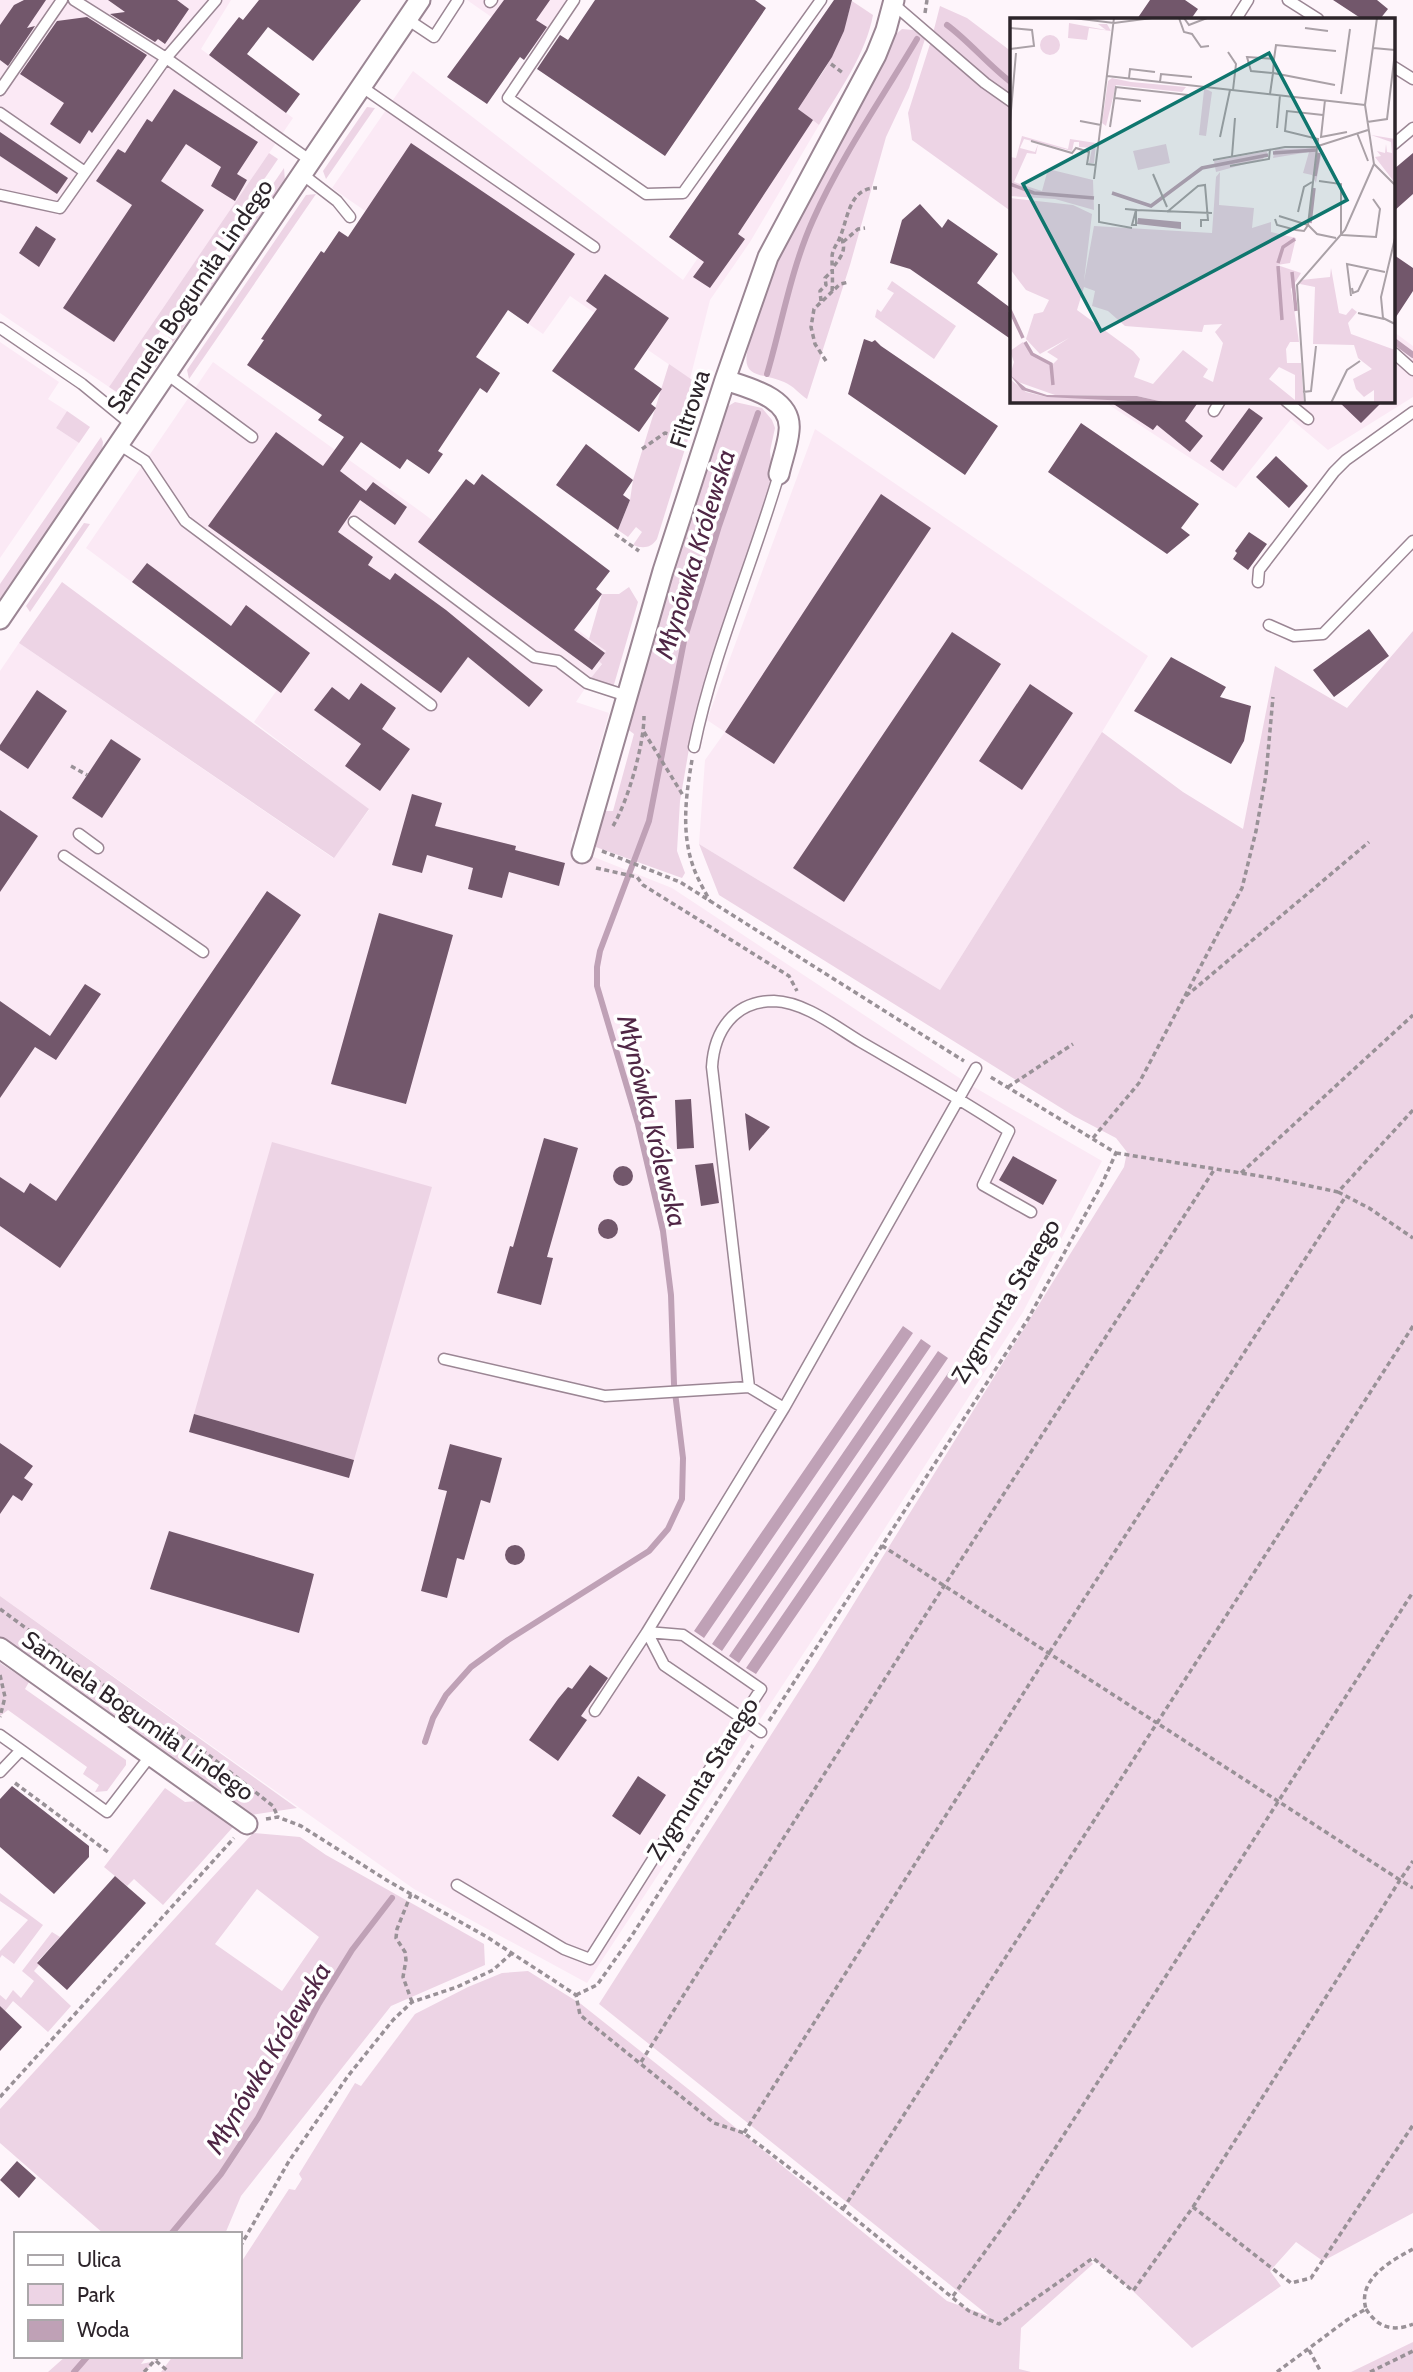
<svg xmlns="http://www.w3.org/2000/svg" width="1413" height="2372" font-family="Cabin,sans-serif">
<rect width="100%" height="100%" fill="#fef5fb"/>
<!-- built -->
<path fill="#fbe9f5" d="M0 0H231L201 49 293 118 109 387 0 313Z
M467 0H569L536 48Z
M413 71 683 280 798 109 819 125 750 242 710 300 690 379 570 296 543 334 332 188Z
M1394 332 1413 346V397L1328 450 1291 419 1236 488 1103 401H1394Z
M0 342 59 382 48 399 67 411 56 428 79 443 0 558Z
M213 362 420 511 606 651 602 663 576 702 609 713 577 828 572 833 571 848 672 888 967 1083 1102 1161 1023 1312 857 1572 587 1983 414 1889 0 1596V671L19 643 333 858 369 810 254 722 277 690 86 548Z
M815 429 1148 656 1102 732 940 990 699 844 705 760 725 732 707 720Z"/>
<!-- green -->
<path fill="#edd4e5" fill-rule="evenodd" d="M852 1 873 15C866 54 839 91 819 125L793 105C826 80 841 40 852 1Z
M940 6 967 18 1012 52V212L912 140 908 113 931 41Z
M902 29 913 30 925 39 909 88 886 137 850 265 807 399C799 394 794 386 784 382 759 372 739 379 749 344L744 341 776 260 894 36Z
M367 107 375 108 326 179 323 171Z
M269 153 278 159 118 393 109 387Z
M284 168 285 181 137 394 131 398H126Z
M316 194 189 379 187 370 306 195Z
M892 281 956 326 934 359 875 317 877 309 881 312 894 293 887 289Z
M669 364 704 388 657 539C651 548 643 549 633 545L642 532 636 527 628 537 618 530 630 500 633 480Z
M735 402 762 408 772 420 775 428 770 451 772 474 761 518 706 679 691 737 680 801 677 851 685 873 682 878 593 846 604 811H613L634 734 626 728 663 600 725 408Z
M67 411 90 427 79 443 56 428Z
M101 437 103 442 102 450 0 599V584Z
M84 523 90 524 30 612 26 606Z
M62 582 369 809 334 858 19 643Z
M629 587 638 602 613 688 591 678 602 664 599 661 606 651 589 639 602 594H619Z
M1413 631V2213L1323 2261 1296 2242 1270 2271 1281 2286 1192 2348 1133 2291 1092 2258 1089 2260 1093 2264 1021 2328 1019 2369 1031 2372H161L173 2356H240V2264L289 2189 295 2190 302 2179 299 2174 355 2083 361 2086 415 2014 468 1987 502 1973 528 1971 581 2004 692 2092 947 2301 989 2316 599 2004 817 1663 1124 1167 1127 1152 1116 1138 1074 1116 719 895 699 844 940 990 1102 732 1183 792 1243 829 1275 666 1347 708Z
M272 1142 432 1187 354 1460 194 1414Z
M0 1596 297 1808 251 1815 61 1679 67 1668 51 1658 44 1668 0 1637Z
M0 1663 29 1682 25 1689 126 1760V1765L107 1791 95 1792 99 1785 83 1774 87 1767 8 1710 0 1716Z
M165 1788 185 1802 197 1801 233 1827 163 1905 134 1879 127 1886 104 1867Z
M253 1833 300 1837 326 1855 484 1944 485 1965 391 2006 241 2196 225 2234H104L0 2143V2109ZM257 1889 319 1937 282 1991 215 1944Z
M0 1893 43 1925 14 1964 2 1955 0 1958V1951L28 1920 0 1901Z
M52 1932 60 1937 37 1962 39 1965 34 1971 71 2006 48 2032 13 2001 5 2011 0 2006V1995L6 2000 13 1990 21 1998 34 1981 22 1971Z
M1413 2342V2372H1351Z
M66 2356H147L141 2364 156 2361 144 2372H48Z"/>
<!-- water -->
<path fill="#bfa1b6" d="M903 1326 913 1333 704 1638 694 1631Z
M921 1339 931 1346 722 1651 712 1644Z
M938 1351 948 1358 739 1663 729 1656Z
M955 1363 965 1370 756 1674 746 1668Z"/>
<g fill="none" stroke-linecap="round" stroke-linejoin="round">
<!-- stream -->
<path stroke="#bfa1b6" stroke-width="6" d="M947 25C970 42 988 65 1012 83
M1394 341 1413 355
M767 374C782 323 791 269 813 220 841 157 882 98 917 39
M425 1742 433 1718 446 1695 471 1667 508 1640 649 1551 668 1529 682 1499 683 1458 674 1384 671 1295 663 1231 638 1124 597 986V967L600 951 649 821 684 641 719 526 758 413
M171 2234 221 2174 258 2118 318 2005 352 1950 392 1898
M74 2372 88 2356"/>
</g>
<!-- building -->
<path fill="#72576b" d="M24 0H46L27 28 35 26 8 66 0 60V25L14 5Z
M108 0H177L189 9 165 44 158 39 155 42 110 14 125 12Z
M259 0H361L313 61 268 27 247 54 300 94 286 113 209 55 239 17 243 20Z
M504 0H550L536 20 547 27 524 60 520 57 487 104 447 77Z
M595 0H755L766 8 665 156 537 69 560 35 568 40Z
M834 0H852L844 31 832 57 798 109 813 120 738 234 745 239 710 288 693 277 704 262 669 237Z
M1150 0H1185L1198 9 1191 19H1137Z
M1333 0H1377L1388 9 1380 19H1362Z
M87 17 147 55 92 133 89 130 80 144 50 124 64 103 20 74 57 21Z
M174 89 258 142 237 174 247 180 235 201 211 186 221 167 186 144 161 181 204 210 114 342 63 308 132 205 96 181 118 149 125 153 147 119 152 122Z
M0 132 68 178 57 194 0 156Z
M411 143 575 254 528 324 508 310 476 357 500 373 487 393 480 388 438 451 443 454 429 474 407 459 400 469 361 442 340 471 366 491 373 482 407 507 395 525 360 500 338 532 373 557 368 565 390 580 395 573 446 610 543 690 529 707 468 657 441 693 208 526 276 432 323 466 344 437 318 420 322 415 247 365 264 340 261 339 321 251 324 253 339 231 348 237Z
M1413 153V194L1394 211V169Z
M920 204 942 228 948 219 998 254 977 283 1012 309V340L910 269 890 263 902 220Z
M36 226 56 239 39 267 19 253Z
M1394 255 1413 268V291L1394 320Z
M605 274 669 318 634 369 662 389 651 404 656 408 639 432 552 371 597 309 586 301Z
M864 339 872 342 875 340 881 346 998 426 965 475 848 394Z
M1109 401H1199L1185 421 1203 436 1190 452 1157 425 1153 430Z
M1338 401H1383L1361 423Z
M1249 408 1263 418 1223 471 1210 461Z
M1081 423 1199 504 1181 528 1190 535 1167 554 1048 472Z
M586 444 633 480 623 495 630 500 618 530 556 485Z
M1276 456 1308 486 1289 508 1256 477Z
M482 474 610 571 596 589 602 594 574 630 605 653 592 670 418 542 466 479 474 485Z
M881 494 931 528 774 764 725 732Z
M1249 532 1267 544 1248 570 1233 559 1237 553 1235 551Z
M147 563 231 626 246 605 310 653 281 693 132 582Z
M1369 629 1389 656 1334 697 1313 670Z
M952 632 1001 664 844 902 793 868Z
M1171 657 1226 687 1220 697 1251 706 1244 741 1231 764 1134 711Z
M361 683 396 708 382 729 410 749 380 791 345 766 361 744 314 710 332 687 349 700Z
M1030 684 1073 713 1022 790 979 761Z
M37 690 67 711 28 769 0 750V745Z
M111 739 141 759 102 818 72 798Z
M412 794 442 803 435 826 516 846 515 850 565 863 559 886 509 872 502 898 468 889 473 868 427 855 422 873 392 865Z
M0 810 38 836 0 892Z
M267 891 301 915 60 1268 0 1226V1177L24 1193 30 1183 56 1201Z
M379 913 453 935 406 1104 331 1084Z
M85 984 101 994 56 1060 35 1047 0 1098V1001L50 1036Z
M691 1099 694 1148 677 1149 675 1100Z
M745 1113 770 1127 749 1151Z
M544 1138 578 1148 547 1257 553 1258 541 1305 497 1293 510 1246 513 1247Z
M1013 1156 1057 1180 1043 1205 999 1180Z
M713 1163 719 1203 701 1206 695 1165Z
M613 1176a10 10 0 1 1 20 0a10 10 0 1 1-20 0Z
M598 1229a10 10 0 1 1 20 0a10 10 0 1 1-20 0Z
M194 1414 354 1460 349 1478 189 1432Z
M0 1443 33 1466 24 1478 33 1484 22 1501 13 1495 0 1514Z
M450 1444 502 1458 490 1503 481 1500 464 1560 457 1558 447 1598 421 1591 447 1491 438 1489Z
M169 1531 314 1574 299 1633 150 1589Z
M505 1555a10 10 0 1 1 20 0a10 10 0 1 1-20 0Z
M590 1665 608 1678 581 1716 587 1720 558 1761 529 1740 558 1699 568 1687 572 1689Z
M638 1776 666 1795 640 1835 612 1816Z
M12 1786 89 1846V1857L54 1894 0 1847V1799Z
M115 1876 146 1903 67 1990 37 1963Z
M0 2006 22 2027 0 2051Z
M17 2161 36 2178 19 2198 0 2180Z"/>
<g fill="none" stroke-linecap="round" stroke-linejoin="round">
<!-- lane casing -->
<g stroke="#9b8694" stroke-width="13">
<path id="lane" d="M216 0 166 58 311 161
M574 0 508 98 646 194 683 193 821 0
M1288 0 1318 19
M490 2 492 0
M891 2 985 83 1012 102
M407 19 434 37 458 0
M1236 19 1248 0
M1394 67 1413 79
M362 87 594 247
M0 90 62 0
M0 113 85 172
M1394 144 1413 128
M302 174 337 201 350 217
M0 195 60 208 166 58 74 0
M0 328 82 384 132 425
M1394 353 1413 370
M168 375 252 437
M1286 401 1308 419
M1214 411 1220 401
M120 445 145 461 185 521 431 705
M354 522 534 657 558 661 587 683 627 696
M1258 582 1259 570 1334 472 1346 460 1413 412
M1269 625 1294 636 1323 634 1413 541
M694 747C713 654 752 566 779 474
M79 834 98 848
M64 856 203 952
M444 1359 605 1396 749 1387
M784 1408 749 1387 712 1067C714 1031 734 1001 774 1001 805 1002 836 1027 861 1042 911 1071 961 1099 1009 1131L983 1185 1031 1212
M595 1711 647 1632 664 1665 742 1718 761 1689 683 1635 647 1632 784 1408 976 1068
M0 1735 21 1750
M0 1772 21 1750 107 1812 151 1755
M457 1885 564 1949 590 1959 742 1718 761 1732"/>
</g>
<!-- street casing -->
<g stroke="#9b8694" stroke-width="23">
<path id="street" d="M725 380C749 388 793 398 789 431 788 445 782 460 779 474
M0 619 420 0
M582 853 663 571 725 380 768 257 876 55 886 30 894 0
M0 1648 247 1824"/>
</g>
<!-- path -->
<path stroke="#999197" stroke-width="3.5" stroke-dasharray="5 3.5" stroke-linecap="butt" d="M925 13 927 0
M831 64 843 73
M843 242 858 229 865 228
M834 266C841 257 848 248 840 237
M832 291C833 280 832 269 832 258 832 249 837 245 840 237 848 219 849 187 877 188
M821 301 820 291 826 285 825 278 832 271
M826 361 815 344 811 327 814 309 840 284 849 282
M676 436 687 426
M642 449 665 433 684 438
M615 534 639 551
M644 732 684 797
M692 760C686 794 681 832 693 866 697 878 704 890 710 901
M71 766 87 775
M613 826C628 801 644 745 644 716
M602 851 680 882 964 1061
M596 868 637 877 643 885 789 976 797 991
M1186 996 1369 842
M1008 1087 1073 1044
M1093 1138 1139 1083 1242 888 1256 831 1266 775 1273 697
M1116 1153 1272 1178 1338 1192 1413 1110
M1241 1173 1413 1015
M1338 1192 1369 1208 1413 1238
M1413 1326 1157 1723 1400 1880 1413 1861
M0 1609 151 1720 181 1736 206 1753 273 1806 278 1817
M0 1675 5 1697 0 1717
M769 1721 1028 1319 1102 1184 1116 1153 989 1076
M15 1783 108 1852
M266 1819 278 1817 301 1826 388 1881 487 1937 576 1995 580 2015 714 2123 744 2133 843 2209 969 2311 999 2324 1093 2258 1133 2291 1193 2207 1291 2283 1311 2278 1413 2125
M411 1894 397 1929 396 1938 405 1952 406 1960 403 1977 412 2002
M576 1995 597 1985 631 1937 753 1745
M641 2062 944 1586 1214 1170
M0 2097 234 1838
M744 2133 1049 1653 1346 1196
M1193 2207 1400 1880 1413 1888
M843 2209 1157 1723 881 1545
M240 2247 289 2161 348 2076 393 2020 412 2002 457 1987 493 1970 512 1953
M953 2296 1018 2206 1413 1592
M1366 2309C1378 2328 1393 2332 1413 2324
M1309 2350 1321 2372
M156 2361 169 2372
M144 2372 159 2356
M1277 2372 1347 2320 1366 2309C1357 2279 1391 2261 1413 2249
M1370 2372 1413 2351"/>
<!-- lane -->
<use href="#lane" stroke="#fff" stroke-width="10"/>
<!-- street -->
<use href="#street" stroke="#fff" stroke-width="19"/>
</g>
<g text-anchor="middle" stroke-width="7" stroke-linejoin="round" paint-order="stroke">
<!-- street labels -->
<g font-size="24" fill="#2c242a" stroke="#fff">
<text transform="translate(190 296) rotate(-56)" y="8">Samuela Bogumiła Lindego</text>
<text transform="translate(690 409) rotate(-72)" y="8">Filtrowa</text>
<text transform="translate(1006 1301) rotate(-59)" y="8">Zygmunta Starego</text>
<text transform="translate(138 1716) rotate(35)" y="8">Samuela Bogumiła Lindego</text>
<text transform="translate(703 1779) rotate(-58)" y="8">Zygmunta Starego</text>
</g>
<!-- water labels -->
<g font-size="26" font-style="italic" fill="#4f2645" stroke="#fff">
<text transform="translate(695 554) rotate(-73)" y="9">Młynówka Królewska</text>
<text transform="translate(652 1121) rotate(76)" y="9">Młynówka Królewska</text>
<text transform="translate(268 2058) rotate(-59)" y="9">Młynówka Królewska</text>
</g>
</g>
<!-- overview -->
<g transform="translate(1010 18)">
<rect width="385" height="385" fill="#fef5fb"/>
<path d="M59 5 96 12 88 6H97L101 13 79 10 77 22 58 20ZM30 27a10 10 0 1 1 20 0a10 10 0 1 1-20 0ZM102 60 121 64 176 69 172 74 106 67 96 108 92 105 98 63ZM183 70 196 71 202 74 196 118 189 117 194 72ZM361 117 385 121V165L365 139 371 138 367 133 375 135 376 126 377 134 382 135 381 124ZM12 118 58 131 60 121 86 125 84 145H79L82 130 69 129V124H64L62 133 14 121 10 130 25 134 28 126 26 136 17 135 4 164 32 173 38 151 83 162 84 192 45 181 0 178V139L6 140ZM156 126 160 145 128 152 123 133ZM305 130 311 138 306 165 302 157 293 155 299 134 263 140 265 131ZM258 133 253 141 206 154 204 143ZM210 154 209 187 244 190 242 210 261 204V214L286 220 280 245 267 247 291 255 281 271 289 324H280L276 331 277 345H291L294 385H158L127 378 53 377 148 385H0V361L16 374 37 379 45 377 5 363 0 357 4 344 0 333 13 324 21 335 41 348 48 341 37 334 59 320 30 336 16 321 24 296 33 294 39 282 16 272 0 251V180L63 187 82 196 74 263 84 208 202 215 206 159ZM74 269 85 273 82 288 98 293 115 308 192 314 194 307 212 306 205 314 213 325 203 364 193 359 198 351 173 332 143 366 124 359 130 341 123 333 67 292ZM269 349 285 357V382L259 361ZM321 250 329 295 336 297 342 290 347 294 338 305 341 316 385 332V385H364V372L354 379 346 371 343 361 362 351 348 340 344 327 303 326 305 269 290 266 291 262 320 259Z" fill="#edd4e5" fill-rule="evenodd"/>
<path d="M128 200 171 204V211L127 206ZM0 357 16 370 37 377 127 378 158 385 37 379 12 372Z" fill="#bfa1b6"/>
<path fill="none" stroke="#bfa1b6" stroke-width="3.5" d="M263 135 306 132M305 158 309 135M0 166 24 175 84 180M102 175 141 188 192 150 258 137M300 205 304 170M268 245 273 229 285 221M268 248 272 302M282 254 286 293M0 292 13 320M15 324 22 336 41 346 43 367"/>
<path fill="none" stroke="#aaa1a7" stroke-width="2" d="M63 0 104 5 142 0M169 0 174 14 182 16 191 29 199 28M174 0 179 7 197 0M0 10 22 12 24 28 0 31M295 10 318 13M363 30 385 32M218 34 226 46 223 72M237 39 264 41 263 55 241 53ZM264 41 266 27 326 33M97 58 355 87M119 60 120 51 145 54M150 64 151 56 182 59M260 76 263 55 325 67M331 76 340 11M105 80 131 83M315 82 311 119 337 114M313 97 277 93 275 113 308 121 298 207 307 216 326 220M70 103 91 107M0 104 6 35M357 104 377 101 385 34M100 109 106 69 178 77M267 110 270 77M347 115 358 143M210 119 220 72M21 123 62 135 66 130 79 134 77 146 86 147M222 138 225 100M203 142 275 129H305L358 112M364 146 385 167M220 148 259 141 260 131M143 156 157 189M84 161 104 0M309 163 331 166V218M89 186V204L122 210M115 191 126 192 122 207H126V192L202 195M157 194 188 168 195 167 198 202H191V209M288 194 294 169 302 164M265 201 267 207 286 212 294 213 298 207 269 198M332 217 366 219 370 191 363 181M385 220 371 279 373 300 385 306M342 270 343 275 348 273 359 250M341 278 337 246 375 254M348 295 374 301M293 374 301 373 306 328M295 385 287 267 335 212 364 146 355 87 367 0M321 385 337 352 350 343"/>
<path fill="#0f766e" fill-opacity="0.15" stroke="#0f766e" stroke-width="3.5" d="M259 35 337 182 91 313 13 166Z"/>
<rect width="385" height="385" fill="none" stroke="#2c242a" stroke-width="3.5"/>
</g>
<!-- legend -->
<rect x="14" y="2232" width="228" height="126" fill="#ffffff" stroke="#aba7aa" stroke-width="2"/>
<rect x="28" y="2255" width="35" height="10" fill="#ffffff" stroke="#aba7aa" stroke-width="2"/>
<text x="77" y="2267" font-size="21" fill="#2c242a">Ulica</text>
<rect x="28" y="2284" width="35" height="21" fill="#edd4e5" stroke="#aba7aa" stroke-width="2"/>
<text x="77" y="2302" font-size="21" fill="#2c242a">Park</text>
<rect x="28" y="2320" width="35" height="21" fill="#bfa1b6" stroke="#aba7aa" stroke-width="2"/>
<text x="77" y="2337" font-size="21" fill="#2c242a">Woda</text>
</svg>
